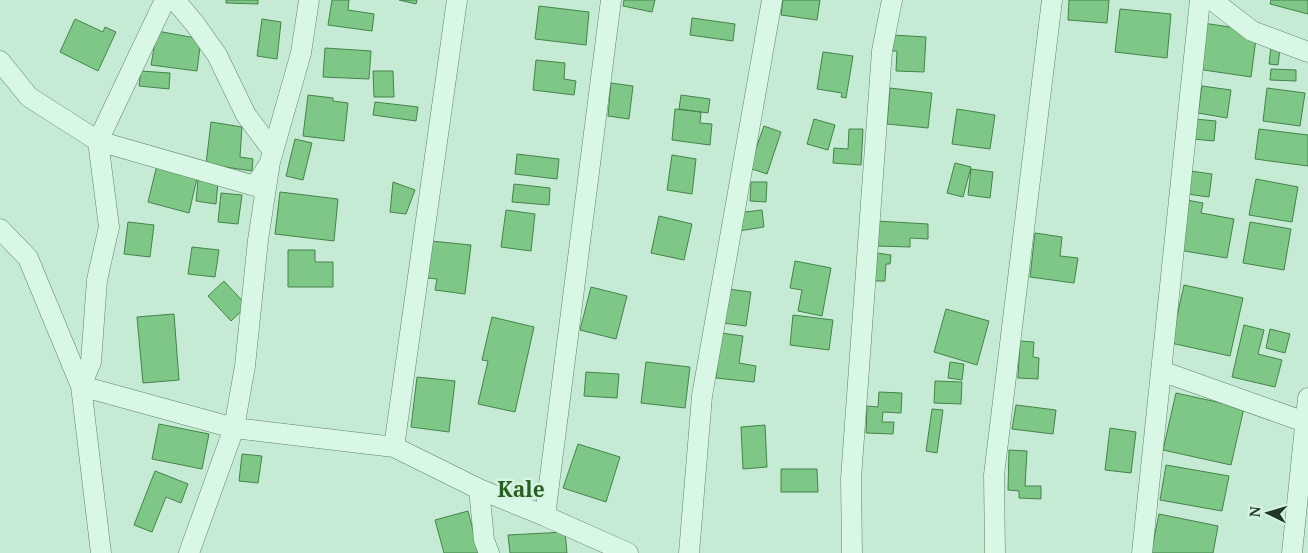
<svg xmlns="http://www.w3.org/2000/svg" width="1308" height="553" font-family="'Noto Serif',serif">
<rect width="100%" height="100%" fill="#c6ebd5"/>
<!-- building -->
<path fill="#7fc787" stroke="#44834a" d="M226 0H258V4L226 3Z
M332 0H349L348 10 374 14 372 31 328 25Z
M399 0H417L416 4Z
M624 0H655L652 12 623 6Z
M783 0H820L817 20 781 15Z
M1069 0H1109L1107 23 1068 20Z
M1271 0H1308V14L1270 4Z
M539 6 589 12 586 45 535 39Z
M1120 9 1171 14 1167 58 1115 52Z
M692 18 735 24 733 41 690 35Z
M75 19 103 32 105 27 116 32 98 71 60 52Z
M262 19 281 22 277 59 257 56Z
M1203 23 1257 31 1251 77 1197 69Z
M157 31 201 39 197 71 151 65Z
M892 35 926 37 924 72 896 71 897 51H892Z
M1271 46 1280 49 1278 65 1269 64Z
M325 48 371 51 369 79 323 77Z
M823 52 853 56 846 98 841 97 842 93 817 89Z
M536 60 565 63 564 79 576 81 574 95 533 90Z
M1271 69 1296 70V81L1270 80Z
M141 71 170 73 169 89 139 86Z
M373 71H393L394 97H374Z
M611 83 633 86 629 119 608 116Z
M1202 86 1231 90 1227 118 1198 113Z
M890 88 932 93 928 128 887 124Z
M1267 88 1305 93 1300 126 1263 121Z
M308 95 333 98V101L348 103 344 141 303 136Z
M681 95 710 99 708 113 679 109Z
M375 102 418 107 416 121 373 115Z
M675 109 701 112 700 123 712 124 710 145 672 140Z
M957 109 995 115 990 149 952 144Z
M814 119 835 125 828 150 807 144Z
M1195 119 1216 121 1214 141 1193 139Z
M211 122 242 127 240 157 253 159 252 171 206 164Z
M764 126 781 132 767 174 749 168Z
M849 129H863L861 165 833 163 834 148 848 149Z
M1259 129 1308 135V166L1255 159Z
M295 139 312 143 303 180 286 176Z
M517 154 559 159 557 179 515 174Z
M672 155 696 159 692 194 667 190Z
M955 163 971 167 963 197 947 193Z
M157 165 197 178 189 213 148 202Z
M971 169 993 172 990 198 968 195Z
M1190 171 1212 174 1209 197 1187 194Z
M1256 179 1298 187 1292 222 1249 215Z
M198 180 218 182 216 204 196 201Z
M393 182 415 190 406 214 390 212Z
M751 182H767L766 202 750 201Z
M514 184 550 188 549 205 512 202Z
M280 192 338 199 334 241 275 234Z
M221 193 242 195 238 224 218 222Z
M1187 200 1203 203 1201 213 1234 219 1227 258 1178 250Z
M506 210 535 214 531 251 501 247Z
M762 210 764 227 739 231 736 213Z
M659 216 692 224 684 260 651 253Z
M877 221 928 224V239L910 238V247L876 246Z
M128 222 154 225 150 257 124 254Z
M1250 222 1291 229 1284 270 1243 263Z
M1035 233 1062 237 1060 256 1078 258 1074 283 1030 277Z
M431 241 471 245 465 294 435 290 437 279 427 278Z
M192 247 219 250 215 277 188 274Z
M288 250H315V262H333V287H288Z
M877 253 891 255 890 264H886L885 281H875Z
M795 261 831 268 822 316 798 311 802 290 790 288Z
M224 281 247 306 231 321 208 296Z
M1184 285 1243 298 1230 356 1171 343Z
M591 287 627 296 616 339 580 330Z
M728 289 751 292 746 326 723 323Z
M946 309 989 321 977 365 934 352Z
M174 314 179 380 143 383 137 317Z
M793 315 833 320 829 350 790 345Z
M492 317 534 327 515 412 478 404 488 361 482 360Z
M1244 325 1264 330 1258 354 1282 360 1275 387 1232 377Z
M1270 329 1290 334 1285 353 1266 348Z
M721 333 743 336 739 363 756 366 754 382 716 378Z
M1020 341 1034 342 1033 357 1039 358 1038 379 1018 378Z
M646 362 690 367 685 408 641 403Z
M950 362 964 364 962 380 948 378Z
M586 372 619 374 617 398 584 396Z
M417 377 455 381 449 432 411 427Z
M935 381 962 382 961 404 934 403Z
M879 392 902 393 901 413 883 412 882 422H894L893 434 866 433 867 406 878 407Z
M1176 393 1244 408 1231 465 1163 450Z
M1016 405 1056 410 1053 434 1012 429Z
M932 409 943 410 937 453 926 451Z
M159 424 209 434 202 469 152 459Z
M765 425 767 467 743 469 741 427Z
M1110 428 1136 432 1131 473 1105 470Z
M578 444 620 457 606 502 563 488Z
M1009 450 1027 451 1025 486H1041V499L1019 498V491L1008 490Z
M242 454 262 456 258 483 239 481Z
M1166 465 1229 476 1222 511 1160 500Z
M781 469H817L818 492H781Z
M155 471 188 484 181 503 166 497 152 532 134 525Z
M468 511 479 553H444L435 520Z
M1159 514 1218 526 1213 553H1151Z
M565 532 567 553H510L508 535Z"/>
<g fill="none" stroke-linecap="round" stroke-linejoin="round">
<!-- minor casing -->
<g stroke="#5d8566" stroke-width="21">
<path id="minor" d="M165 0 98 141 255 186 268 166
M175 0 195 24 217 55 246 115 273 151
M1212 0 1252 31 1308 52
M0 61 29 97 98 141 109 227 97 280 91 362 81 386
M0 229 28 258 81 386 101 553
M1161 371 1308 423
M81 386 234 428 394 447 479 489 545 516 628 553
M394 447 457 0
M479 489 484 540 489 553
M545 516 611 0
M189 553 234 428 245 366 258 240 270 162 301 53 309 0
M689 553 702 396 772 0
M852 553 851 479 882 51 892 0
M995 553 994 475 1052 0
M1142 553 1200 0
M1292 553 1308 398"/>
</g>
<!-- minor -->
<use href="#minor" stroke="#d9f7e5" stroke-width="20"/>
</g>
<g text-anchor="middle" stroke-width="5" stroke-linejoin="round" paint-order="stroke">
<!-- district labels -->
<g font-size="21" font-weight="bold" fill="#286022" stroke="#d5f3e1">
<text x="521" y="497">Kale</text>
</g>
</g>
<!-- north arrow -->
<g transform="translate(1268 513) rotate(275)" stroke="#d5f3e1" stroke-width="4" paint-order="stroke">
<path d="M0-4L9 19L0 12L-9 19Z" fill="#203724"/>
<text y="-8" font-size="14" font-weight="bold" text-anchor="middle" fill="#203724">N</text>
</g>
</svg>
